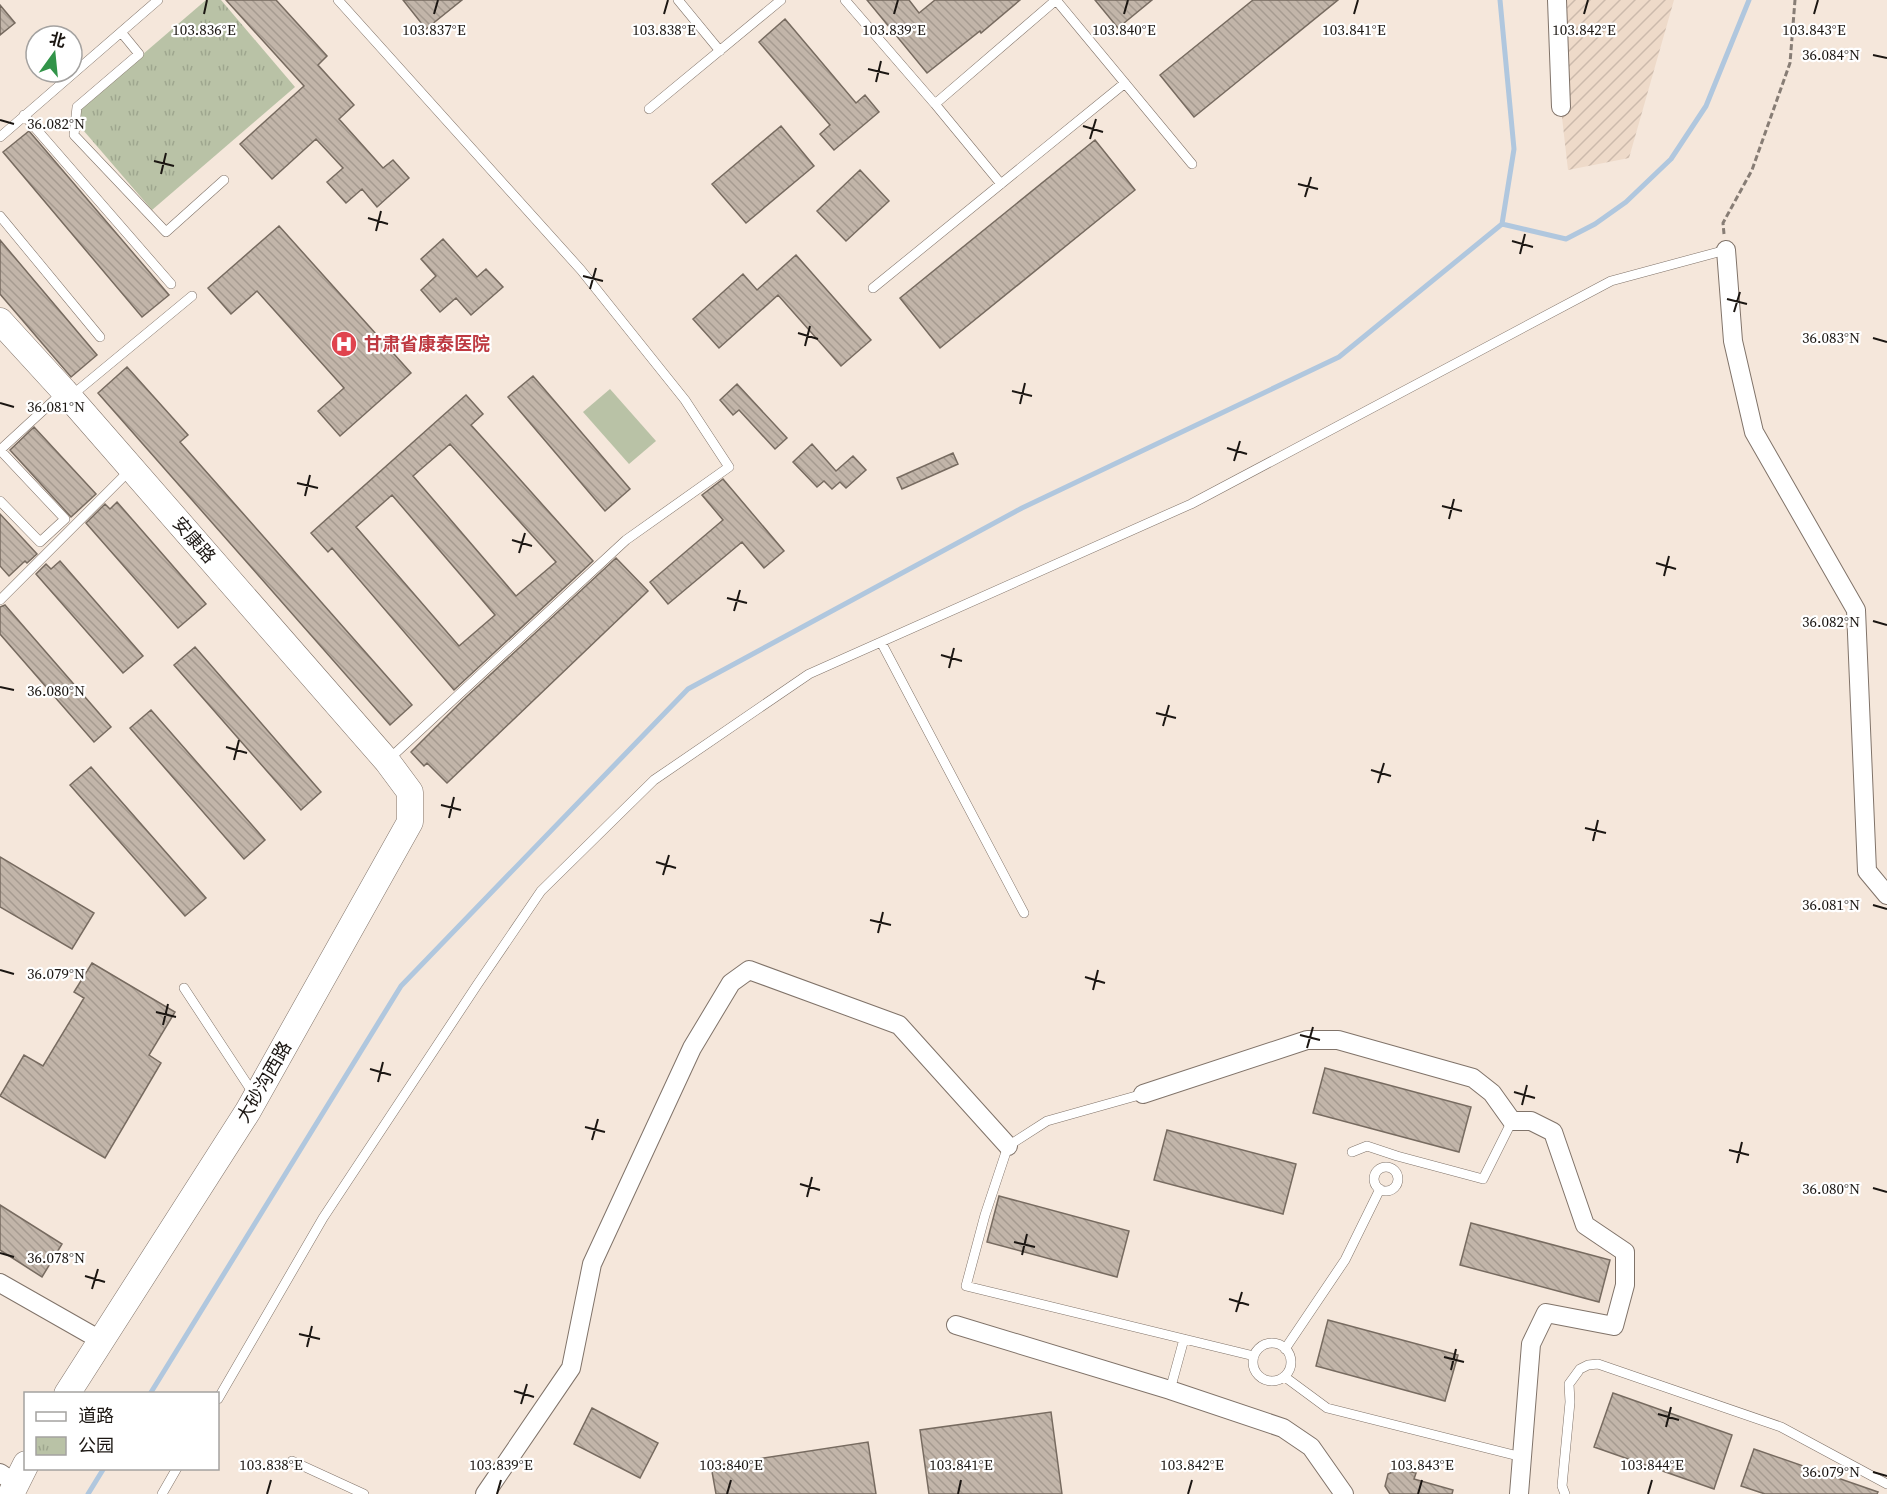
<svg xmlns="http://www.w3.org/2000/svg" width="1887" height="1494" font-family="'Source Serif 4','Noto Sans SC',serif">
<defs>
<pattern id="industrial-furrows" width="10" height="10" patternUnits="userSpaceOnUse" patternTransform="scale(1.5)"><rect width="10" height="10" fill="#eedac9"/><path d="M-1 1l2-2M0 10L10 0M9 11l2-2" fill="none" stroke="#ccbaac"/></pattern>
<pattern id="park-tufts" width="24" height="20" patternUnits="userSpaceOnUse" patternTransform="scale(1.5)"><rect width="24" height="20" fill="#b9c2a6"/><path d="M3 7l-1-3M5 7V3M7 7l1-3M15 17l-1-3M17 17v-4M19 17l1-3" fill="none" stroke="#9ea68e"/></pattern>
<pattern id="building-back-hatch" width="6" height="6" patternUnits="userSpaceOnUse" patternTransform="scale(1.5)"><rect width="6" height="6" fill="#c2b5a9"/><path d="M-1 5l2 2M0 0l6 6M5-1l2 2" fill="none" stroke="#a69b90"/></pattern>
</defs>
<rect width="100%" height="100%" fill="#f5e7db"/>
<!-- industrial -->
<path fill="url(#industrial-furrows)" d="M1556 0H1674L1629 158 1568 170 1559 91Z"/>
<!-- park -->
<path fill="url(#park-tufts)" d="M206 0H221L295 87 152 210 71 116Z"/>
<!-- pitch -->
<path fill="#b9c2a6" d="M610 389 656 441 629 464 583 412Z"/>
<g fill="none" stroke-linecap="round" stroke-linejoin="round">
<!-- stream -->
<path stroke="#b0c7de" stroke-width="5" d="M1502 224 1566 239 1595 224 1626 202 1671 159 1706 106 1749 0
M150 1394 401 986 688 689 1022 508 1339 357 1502 224 1514 149 1500 0
M88 1494 104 1468"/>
</g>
<!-- building -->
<path fill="url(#building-back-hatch)" stroke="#776b60" stroke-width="1.5" fill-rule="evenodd" d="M226 0H276L327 56 318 65 354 105 339 119 383 168 393 160 409 178 377 207 362 189 346 203 327 182 343 168 316 139 272 179 240 144 304 86Z
M403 0H462L426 29Z
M867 0H909L919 13 935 0H1020L981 33 980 31 927 73Z
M1095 0H1152L1118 28Z
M1253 0H1338L1194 117 1160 75Z
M0 5 15 23 0 35Z
M785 19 856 103 865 95 879 112 834 150 820 134 830 125 759 42Z
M781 126 814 166 746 223 712 184Z
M29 131 169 295 142 317 3 152Z
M1095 140 1135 190 940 348 900 298Z
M860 170 889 201 846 241 817 211Z
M279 226 411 373 340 436 318 411 344 388 257 291 231 314 208 288Z
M443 239 477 277 486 269 503 287 471 315 456 298 440 312 421 290 436 276 421 259Z
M0 240 97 355 71 377 0 294Z
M796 255 871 340 841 366 778 295 719 348 693 319 743 274 757 290Z
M127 367 188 435 180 442 412 705 390 725 98 393Z
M533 376 630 489 605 511 508 397Z
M737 384 787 438 775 449 739 410 733 415 720 400Z
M466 395 483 414 471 425 593 561 454 690 332 548 328 552 311 533ZM450 444 556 562 516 596 413 476ZM392 495 495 615 459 646 356 527Z
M34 427 96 494 71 517 10 450Z
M812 444 836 471 853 456 866 470 846 488 840 482 832 489 824 481 817 487 793 462Z
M953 453 958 464 902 489 897 478Z
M723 479 784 551 764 568 742 542 668 604 650 582 723 520 702 495Z
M117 502 206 604 178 628 86 523 105 504 110 509Z
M0 514 37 554 27 563 25 561 9 576 0 566Z
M616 558 648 591 447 783 427 763 424 766 411 752 463 700Z
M60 561 143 656 123 673 36 574 46 564 51 569Z
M5 605 111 727 94 742 0 634V607Z
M195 647 321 792 301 810 174 665Z
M151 710 265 840 244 859 130 728Z
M91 767 206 898 185 916 70 785Z
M0 857 94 913 72 949 0 907Z
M92 963 175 1012 149 1055 161 1063 105 1158 0 1096 24 1055 43 1066 84 998 74 992Z
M1325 1068 1471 1107 1459 1152 1313 1113Z
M1167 1130 1296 1164 1283 1214 1154 1180Z
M999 1196 1129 1231 1117 1277 987 1242Z
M0 1205 62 1244 42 1277 0 1250Z
M1471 1223 1610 1260 1599 1302 1460 1265Z
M1328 1320 1458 1355 1445 1401 1316 1366Z
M1613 1393 1732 1435 1714 1489 1594 1447Z
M592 1408 658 1443 640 1478 574 1444Z
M1051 1412 1062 1494H929L920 1430Z
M868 1442 876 1494H716L711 1466Z
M1754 1449 1878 1492 1877 1494H1765L1741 1486Z
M1399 1469 1416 1473 1414 1479 1453 1490 1452 1494H1390L1385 1486 1388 1474Z"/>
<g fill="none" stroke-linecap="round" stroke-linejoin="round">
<!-- lane casing -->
<g stroke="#807369" stroke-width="10">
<path id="lane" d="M338 0 581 270 685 400 729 467 626 540 388 760
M678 0 720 51
M845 0 935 104 1056 0 1192 164
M121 32 139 54 77 107 74 135 166 232 224 180
M935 104 1001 184
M649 109 781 0
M24 115 171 284
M0 137 158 0
M0 216 100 337
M873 288 1125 83
M71 396 192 296
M0 450 65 519 40 542 0 501
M0 450 62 393
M0 600 130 470
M881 642 1024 913
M184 988 255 1096
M1143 1094 1047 1121 1008 1146 985 1215 966 1286 1184 1339 1170 1390
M1352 1152 1367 1146 1397 1156 1483 1179 1512 1121
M1374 1179a12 12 0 1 1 24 0a12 12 0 1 1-24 0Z
M1184 1339 1254 1356
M1253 1362a19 19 0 1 1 38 0a19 19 0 1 1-38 0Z
M1285 1349 1345 1260 1380 1189
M1285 1377 1327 1408 1522 1457
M218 1399 323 1218 477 985 541 891 654 780 809 674 1191 504 1611 281 1726 250
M292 1461 364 1494
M162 1494 177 1468
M1565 1494 1562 1486 1570 1402 1569 1384 1580 1369 1588 1365 1598 1364 1781 1427 1887 1484"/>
</g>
<!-- street casing -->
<g stroke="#807369" stroke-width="20">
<path id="street" d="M1557 0 1561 107
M1726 250 1733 341 1754 432 1856 610 1867 871 1887 895
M1143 1094 1307 1040H1338L1473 1078 1492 1093 1512 1121H1531L1553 1132 1585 1225 1625 1252V1285L1614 1326 1546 1313 1531 1344 1519 1494
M0 1283 102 1341
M956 1325 1170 1390 1283 1428 1311 1447 1344 1494
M0 1473 15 1483
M485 1494 571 1368 592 1264 692 1048 731 983 749 970 899 1025 1008 1146"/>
</g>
<!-- secondary casing -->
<g stroke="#807369" stroke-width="27">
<path id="secondary" d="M0 321 64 391 387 761 410 792V822L248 1111 67 1394
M11 1494 26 1464"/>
</g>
<!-- path -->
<path stroke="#877d75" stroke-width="3" stroke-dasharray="6 3" stroke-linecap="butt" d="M1724 234 1723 223 1752 170 1790 63 1795 0"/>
<!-- lane -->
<use href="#lane" stroke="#fff" stroke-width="9"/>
<!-- street -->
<use href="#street" stroke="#fff" stroke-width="18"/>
<!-- secondary -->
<use href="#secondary" stroke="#fff" stroke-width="26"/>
</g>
<!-- ticks -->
<path fill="none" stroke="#1b1612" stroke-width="2" d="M204 14 207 0M434 14 438 0M664 14 668 0M894 14 898 0M1124 14 1128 0M1354 14 1358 0M1584 14 1588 0M1814 14 1818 0M1873 55 1887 58M868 69 889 74M876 82 881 61M0 120 14 124M1083 126 1103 132M1090 139 1096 119M154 161 174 166M161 174 166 153M1298 184 1318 189M1305 197 1311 177M368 218 388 224M376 231 381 211M1512 241 1533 247M1520 254 1525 234M583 276 603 281M590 289 596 268M1727 299 1747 304M1734 312 1740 292M798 333 818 339M1873 338 1887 342M805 346 810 326M1012 391 1032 396M0 403 14 407M1020 404 1025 383M1227 448 1247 454M1234 461 1240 441M297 483 318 488M305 496 310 475M1442 506 1462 511M1449 519 1454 499M512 540 532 546M519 553 525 533M1656 563 1676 569M1664 576 1669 556M727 598 747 603M734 611 740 590M1873 621 1887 625M941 655 962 661M949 668 954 648M0 687 14 690M1156 713 1176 718M1163 726 1169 705M226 747 247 753M234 760 239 740M1371 770 1391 776M1378 783 1384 763M441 805 461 810M449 818 454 797M1585 828 1606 833M1593 841 1598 820M656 862 676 868M663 875 669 855M1873 905 1887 909M870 920 891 925M878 933 883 912M0 970 14 974M1085 977 1105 983M1093 990 1098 970M156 1012 176 1017M163 1025 168 1004M1300 1035 1320 1040M1307 1048 1313 1027M370 1069 391 1075M378 1082 383 1062M1514 1092 1535 1098M1522 1105 1527 1085M585 1127 605 1132M592 1140 598 1119M1729 1150 1749 1155M1737 1163 1742 1142M800 1184 820 1190M1873 1188 1887 1192M807 1197 812 1177M1014 1242 1035 1247M0 1253 14 1257M1022 1255 1027 1234M85 1276 105 1282M92 1289 98 1269M1229 1299 1249 1305M1236 1312 1242 1292M299 1334 320 1339M307 1347 312 1326M1444 1357 1464 1362M1451 1370 1456 1349M514 1391 534 1397M521 1404 527 1384M1658 1414 1679 1420M1666 1427 1671 1407M1873 1472 1887 1476M267 1494 271 1480M497 1494 501 1480M727 1494 731 1480M958 1494 961 1480M1188 1494 1192 1480M1418 1494 1422 1480M1648 1494 1652 1480"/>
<!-- icons -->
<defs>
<g id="hospital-disc" transform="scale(1.35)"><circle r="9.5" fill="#e0444e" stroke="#fff"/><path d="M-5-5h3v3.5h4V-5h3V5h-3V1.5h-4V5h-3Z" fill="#fff"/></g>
</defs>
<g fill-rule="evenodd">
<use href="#hospital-disc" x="344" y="344"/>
</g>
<g text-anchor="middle" stroke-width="4.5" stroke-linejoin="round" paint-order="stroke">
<!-- health labels -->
<g font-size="18" font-weight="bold" fill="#be3a42" stroke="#fff" text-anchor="start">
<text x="364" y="350">甘肃省康泰医院</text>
</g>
<!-- street labels -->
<g font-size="18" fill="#1b1612" stroke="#fff">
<text transform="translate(194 540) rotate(49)" y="6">安康路</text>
<text transform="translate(264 1082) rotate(-60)" y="6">大砂沟西路</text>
</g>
</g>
<g font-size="15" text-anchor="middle" fill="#1b1612" stroke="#fff" stroke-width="4.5" stroke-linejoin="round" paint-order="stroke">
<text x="434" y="35">103.837°E</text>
<text x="664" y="35">103.838°E</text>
<text x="894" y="35">103.839°E</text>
<text x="1124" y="35">103.840°E</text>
<text x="1354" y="35">103.841°E</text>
<text x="1584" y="35">103.842°E</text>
<text x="1814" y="35">103.843°E</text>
<text x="204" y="35">103.836°E</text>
<text x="1831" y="60">36.084°N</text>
<text x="56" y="129">36.082°N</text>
<text x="1831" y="343">36.083°N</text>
<text x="56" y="412">36.081°N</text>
<text x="1831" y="627">36.082°N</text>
<text x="56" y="696">36.080°N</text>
<text x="1831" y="910">36.081°N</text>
<text x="56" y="979">36.079°N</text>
<text x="1831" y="1194">36.080°N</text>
<text x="56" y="1263">36.078°N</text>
<text x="271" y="1470">103.838°E</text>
<text x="501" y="1470">103.839°E</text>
<text x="731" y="1470">103.840°E</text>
<text x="961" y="1470">103.841°E</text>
<text x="1192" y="1470">103.842°E</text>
<text x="1422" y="1470">103.843°E</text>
<text x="1652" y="1470">103.844°E</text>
<text x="1831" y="1477">36.079°N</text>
</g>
<!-- legend -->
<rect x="24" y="1392" width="195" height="78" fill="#ffffff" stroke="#a4a2a0" stroke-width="1.5"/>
<rect x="36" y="1412" width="30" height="9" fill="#ffffff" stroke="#a4a2a0" stroke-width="1.5"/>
<text x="78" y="1422" font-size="18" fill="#1b1612">道路</text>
<rect x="36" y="1437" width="30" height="18" fill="url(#park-tufts)" stroke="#a4a2a0" stroke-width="1.5"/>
<text x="78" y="1452" font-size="18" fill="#1b1612">公园</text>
<!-- north arrow -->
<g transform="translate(54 54) rotate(15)"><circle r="28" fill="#ffffff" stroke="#a4a2a0" stroke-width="1.5"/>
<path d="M0-4.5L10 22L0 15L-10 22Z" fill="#329449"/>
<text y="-9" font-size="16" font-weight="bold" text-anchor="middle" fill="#1b1612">北</text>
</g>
</svg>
